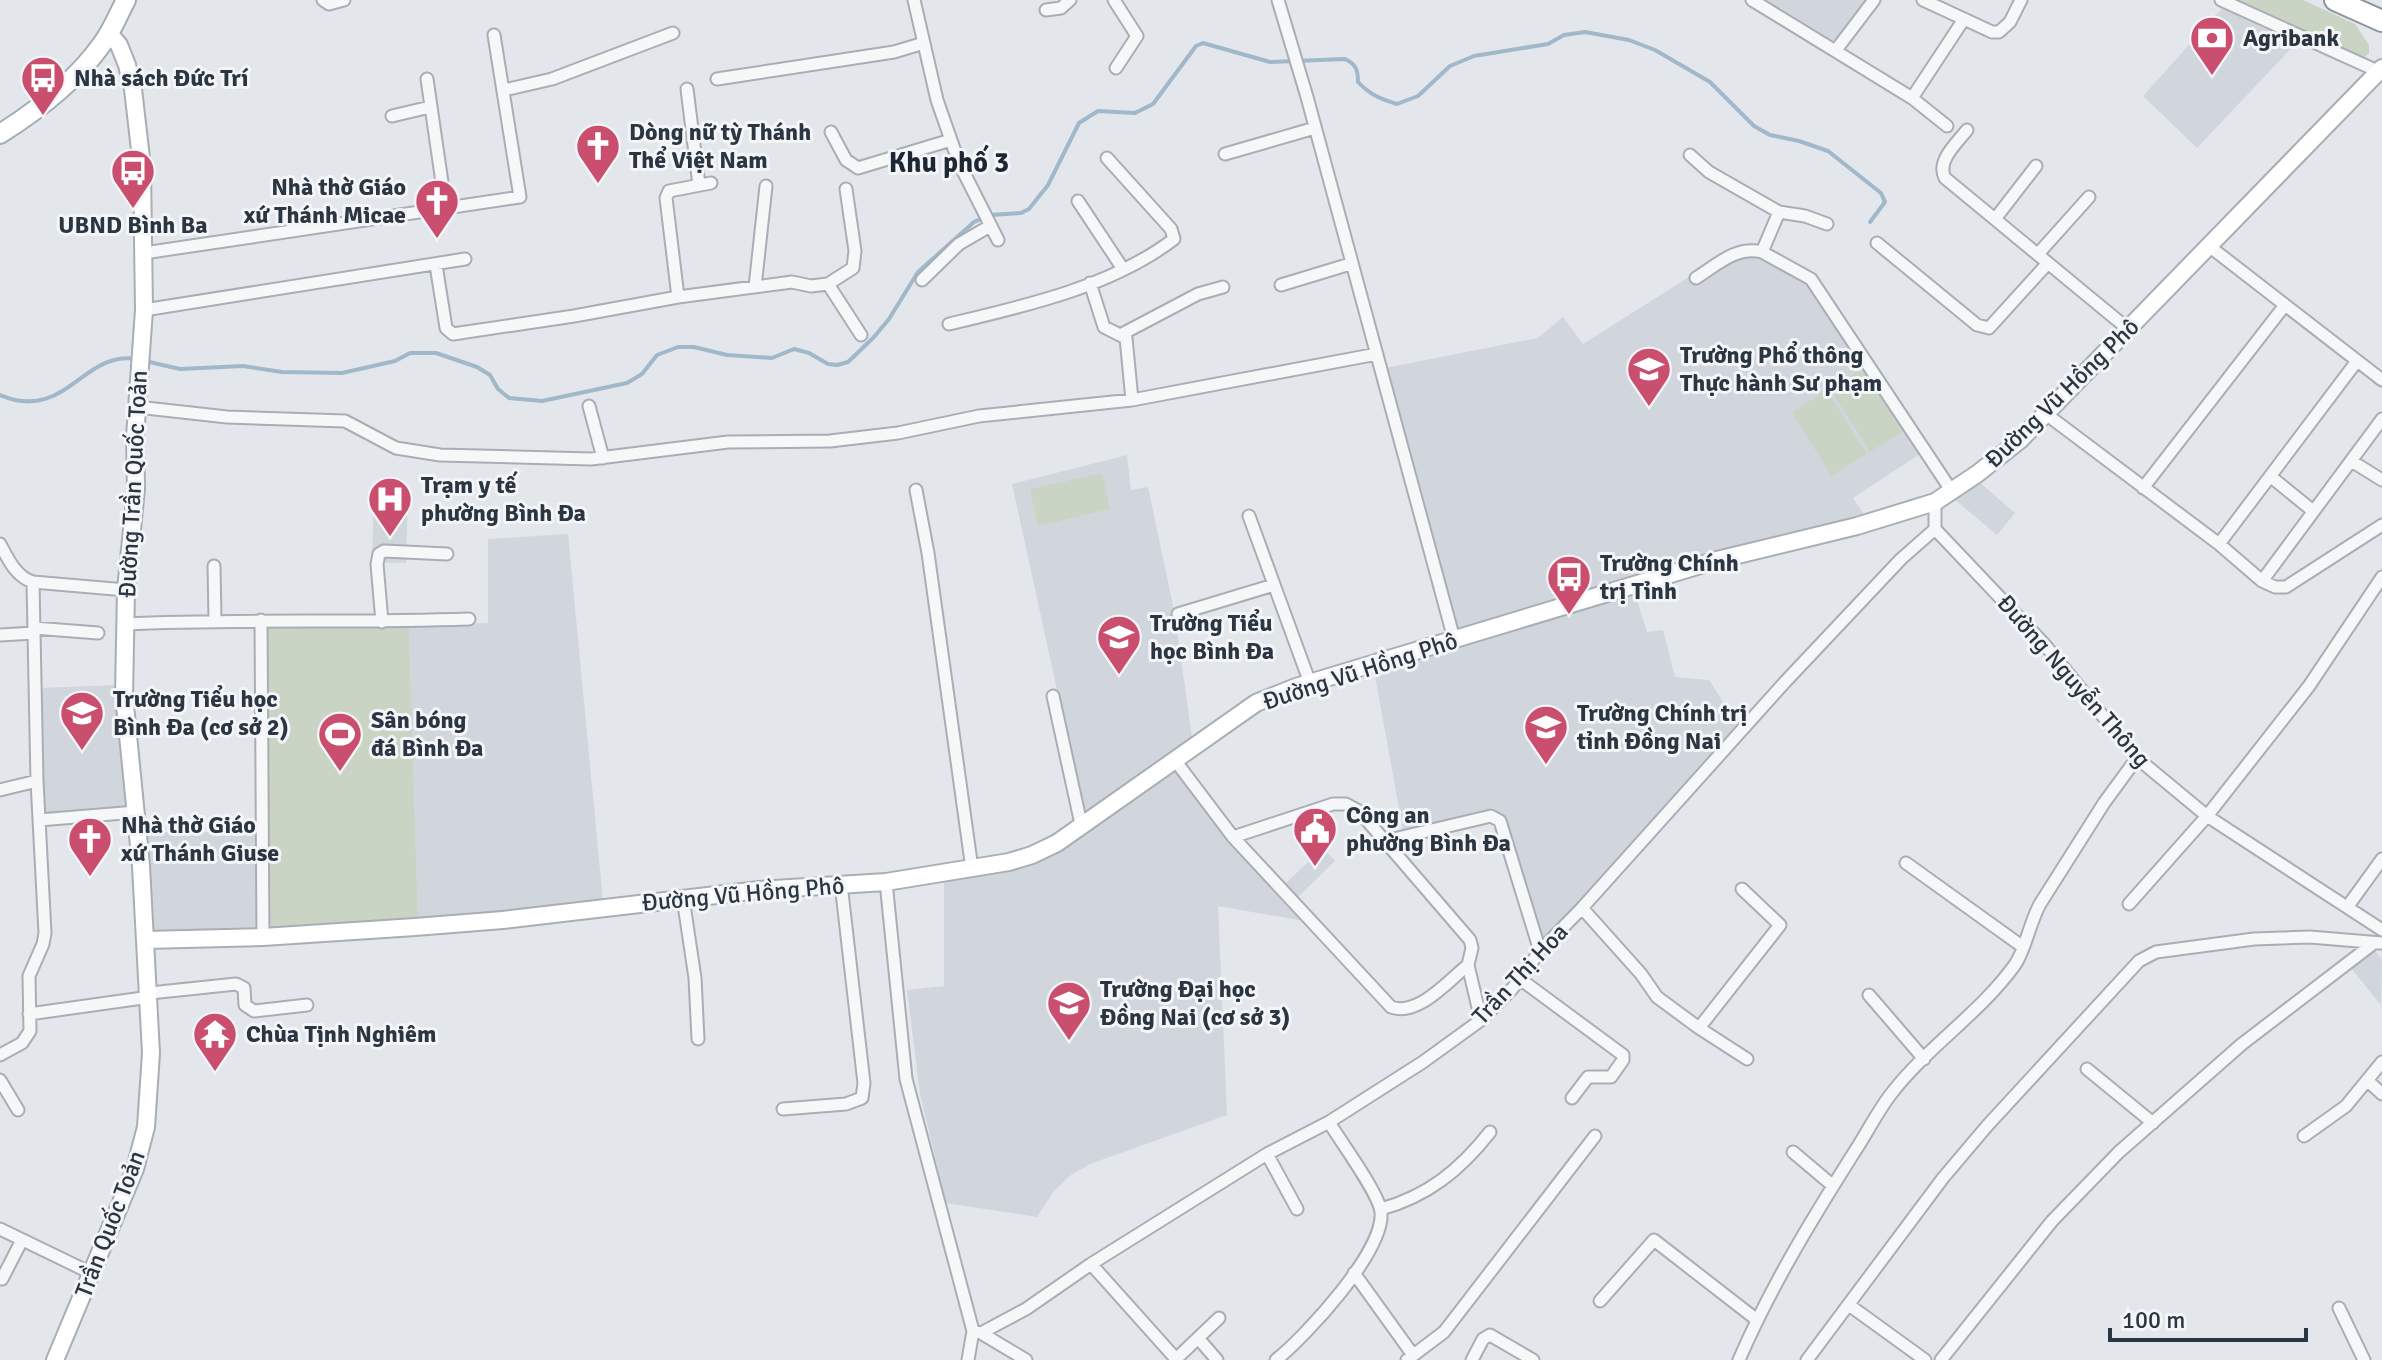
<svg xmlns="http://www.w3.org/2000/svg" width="2382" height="1360" font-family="Signika,sans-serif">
<rect width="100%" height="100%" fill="#e3e7eb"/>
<!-- built -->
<path fill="#d1d6dd" d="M1762 0H1868L1835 44Z
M2224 6 2299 40 2197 148 2143 96Z
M1748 244 1758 245 1814 275 1929 448 1853 498 1865 516 1457 631 1385 368 1538 338 1563 317 1583 344 1738 246Z
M1127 455 1131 490 1148 487 1175 615 1192 738 1084 813 1012 484Z
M1979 482 2015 513 1997 535 1953 498Z
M374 497 408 498 406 563 372 562Z
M568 534 603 901 418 920 409 626 488 623V539Z
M1635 593 1647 632 1663 630 1675 677 1709 680 1738 725 1538 947 1507 821 1499 812 1492 808 1403 830 1374 670Z
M117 685 128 808 43 815 39 688Z
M1174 768 1304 921 1218 906 1227 1115 1090 1164 1071 1175 1054 1191 1037 1217 946 1203 920 1094 907 990 944 986V882L1014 870 1034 863Z
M145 832H257L258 930 152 932Z
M1323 848 1335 861 1297 898 1284 885Z
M2373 949 2382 959 2381 1005 2350 967Z"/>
<!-- green -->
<path fill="#cad4c4" d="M2229 0H2303L2355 24 2369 45V54L2361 59Z
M1865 367 1905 430 1870 452 1830 389Z
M1827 390 1867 454 1831 476 1792 412Z
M1102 473 1110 509 1038 526 1030 489Z
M266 625 409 626 418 920 268 929Z"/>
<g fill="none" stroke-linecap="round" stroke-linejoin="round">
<!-- stream -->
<path stroke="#a0b8c9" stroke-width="4" d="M145 361 180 369 243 366 282 372 342 373 395 361 410 353H436L477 367 490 375 498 389 509 398 542 401 627 383 642 374 657 355 678 347H694L727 355 772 358 794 349 809 353 828 364 837 365 848 362 874 337 889 319 918 272 974 222 990 215 1021 213 1029 209 1048 185 1079 123 1098 111 1135 113 1153 104 1196 46 1203 43 1270 62 1345 59C1356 64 1358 70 1358 82 1370 95 1381 99 1397 104L1418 96 1450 66 1474 56 1548 44 1564 35 1585 32 1629 40 1655 50 1710 82 1754 126 1770 135 1799 141 1828 151 1881 193 1885 202 1870 222
M0 395C66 423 82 350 137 359"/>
<!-- street casing -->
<g stroke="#a8aeb5" stroke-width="15">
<path id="street" d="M323 0 329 4 344 0
M914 0 937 100 959 163 998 240
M1114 0 1137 36 1116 68
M1278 0 1307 97 1454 639
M1752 0 1912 98 1947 126
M1923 0 1964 19
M2221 0 2382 73
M1046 10 1061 8 1070 0
M1836 50 1874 0
M427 79 446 210
M717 79 894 52 924 43
M687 89 699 185
M504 90 552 79 673 33
M1912 98 1964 19 1992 32H1999L2010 22 2021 0
M392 116 430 107
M1967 130C1957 143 1936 161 1945 178L2128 329
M831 132 846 160 858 168 951 140
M1225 154 1315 128
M1690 155 1709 172 1779 212 1762 252 1811 279 1951 490
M1078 201 1123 269
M1779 212 1805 216 1827 224
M1995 219 2036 166
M1877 243 1977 325 1989 328 2048 263
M2209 246 2382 380
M144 253 520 197 494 35
M2038 254 2089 197
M436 265 446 328 453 334 574 316 678 297 792 282 811 286 828 284 853 268 855 251 846 189
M1696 278C1718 264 1736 246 1762 252
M922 280 959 244 990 226
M1090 283 1104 327 1126 338 1132 400
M828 284 861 335
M1281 285 1350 264
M755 287 766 186
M678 297 666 198 669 191 711 183
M144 310 465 259
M949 324C1025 306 1111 287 1174 239L1171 229 1107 158
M1122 334 1198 294 1223 287
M589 406 603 458
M137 407 227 417 345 421 396 448 440 455 591 459 728 442 830 441 898 433 979 416 1132 400 1377 354
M2046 414 2219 544 2262 581 2275 587H2286L2382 525
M2353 462 2382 480
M2270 476 2313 511
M2143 488 2285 305
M916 490 928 553 972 869
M1935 502V529
M1249 516 1310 683
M1935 529 2045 645 2137 758 2207 816 2382 930
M0 544C8 559 16 577 33 582
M2219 544 2357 361
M214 566 215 620
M2262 581 2382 419
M1178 614 1274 585
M261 620 263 937
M382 622 377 564 379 554 384 551 447 554
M125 624C240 619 355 623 469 619
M34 628 98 633
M0 635 34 633
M1053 696 1081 824
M1174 759 1233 837 1391 1007C1418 1017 1449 980 1468 965
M0 790 37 781
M39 820 136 812
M1233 837 1333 804H1346L1359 811 1470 940 1472 948 1468 965 1481 1020
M1385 841 1491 816 1500 821 1540 951
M1906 863 2023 947
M886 882 906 1079 973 1331 968 1360
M683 898 695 978 698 1039
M2129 904 2207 816 2309 686 2382 577
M2348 906 2382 859
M1582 908 1641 974 1657 997 1699 1028 1780 925 1742 889
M1520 979 1623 1055V1060L1611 1077H1588L1572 1098
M150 993 236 984 244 988 245 1005 254 1011 307 1005
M1869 995 1924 1059
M29 1014 150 997
M1699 1028 1747 1059
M0 1055 22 1043 30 1031 29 976 43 944 45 933 37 781 33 582 126 590
M2087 1069 2153 1123
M0 1080 18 1110
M2367 1080 2382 1094
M783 1109 846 1104 862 1098 864 1083 841 884
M2304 1136 2346 1106 2382 1062
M1793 1152 1832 1185
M1267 1154 1297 1209
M1381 1209C1428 1196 1460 1170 1490 1132
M0 1229 93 1274
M1091 1264 1176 1359 1219 1318
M1354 1273 1413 1355
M2 1279 22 1240
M1600 1301 1654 1240 1757 1320
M1849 1305 1925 1360
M2339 1308 2364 1360
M973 1331 981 1333 1026 1309 1091 1264 1267 1154 1329 1122 1423 1062 1481 1020 1512 989 1540 951 1582 908 1785 682 1901 559 1935 529
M981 1333 1026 1360
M1198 1338 1217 1360
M1276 1360C1305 1337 1385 1251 1381 1212 1379 1193 1340 1141 1329 1122
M1407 1360 1444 1332 1595 1136
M1472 1360 1483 1339 1490 1335 1533 1360
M1739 1360C1771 1286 1812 1219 1855 1151 1867 1133 1877 1112 1891 1094 1927 1047 1979 1014 2014 966 2025 952 2029 924 2040 904L2104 803 2137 758
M1807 1360 1943 1178 1987 1126 2139 961 2156 952 2254 939 2310 937 2382 943
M1941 1360 2052 1221 2119 1152 2242 1044 2374 943"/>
</g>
<!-- secondary casing -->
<g stroke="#a8aeb5" stroke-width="20">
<path id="secondary" d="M145 940 263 937 415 927 503 920 759 890 886 882 1009 862 1032 855 1057 843 1256 703 1296 687 1717 560 1857 526 1935 502 1977 474 2020 440 2382 68
M55 1360 135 1169 146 1127 151 1053 141 866 124 695 126 590 136 489 135 437 144 310 142 167 133 89 127 65 119 45 109 33"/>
</g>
<!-- primary casing -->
<g stroke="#a3acb6" stroke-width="22">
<path id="primary" d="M0 134C38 110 76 81 102 44 112 31 118 15 126 0"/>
</g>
<!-- highway casing -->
<g stroke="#8b96a1" stroke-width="24">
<path id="highway" d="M2335 0 2382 21"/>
</g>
<!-- street -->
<use href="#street" stroke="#f6f7f9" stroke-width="11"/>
<!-- secondary -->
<use href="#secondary" stroke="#fff" stroke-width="16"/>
<!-- primary -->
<use href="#primary" stroke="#fff" stroke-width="18"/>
<!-- highway -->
<use href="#highway" stroke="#fff" stroke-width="20"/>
</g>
<!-- icons -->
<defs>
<g id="bank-pin" transform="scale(2.3)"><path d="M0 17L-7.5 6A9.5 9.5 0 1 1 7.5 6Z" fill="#ca4e6e" stroke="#f3f5f8"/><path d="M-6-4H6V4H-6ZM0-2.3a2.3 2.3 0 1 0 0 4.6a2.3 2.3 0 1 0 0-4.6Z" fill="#fff"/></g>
<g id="bus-pin" transform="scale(2.3)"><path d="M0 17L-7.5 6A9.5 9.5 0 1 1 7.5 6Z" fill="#ca4e6e" stroke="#f3f5f8"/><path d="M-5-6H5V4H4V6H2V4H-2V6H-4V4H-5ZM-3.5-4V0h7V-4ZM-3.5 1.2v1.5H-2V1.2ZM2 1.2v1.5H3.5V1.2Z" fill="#fff"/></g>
<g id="church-pin" transform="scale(2.3)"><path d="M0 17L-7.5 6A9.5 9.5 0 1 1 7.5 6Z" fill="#ca4e6e" stroke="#f3f5f8"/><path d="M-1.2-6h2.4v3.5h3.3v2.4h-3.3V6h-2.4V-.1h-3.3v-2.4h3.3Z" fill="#fff"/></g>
<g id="school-pin" transform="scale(2.3)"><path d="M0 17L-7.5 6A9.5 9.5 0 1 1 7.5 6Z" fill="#ca4e6e" stroke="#f3f5f8"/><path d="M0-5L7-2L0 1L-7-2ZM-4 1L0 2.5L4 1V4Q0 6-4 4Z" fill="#fff"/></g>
<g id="hospital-pin" transform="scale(2.3)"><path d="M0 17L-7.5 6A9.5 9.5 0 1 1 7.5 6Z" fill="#ca4e6e" stroke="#f3f5f8"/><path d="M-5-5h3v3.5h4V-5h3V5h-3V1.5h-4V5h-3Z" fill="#fff"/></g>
<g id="stadium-pin" transform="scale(2.3)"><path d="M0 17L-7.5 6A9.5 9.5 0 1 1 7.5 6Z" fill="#ca4e6e" stroke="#f3f5f8"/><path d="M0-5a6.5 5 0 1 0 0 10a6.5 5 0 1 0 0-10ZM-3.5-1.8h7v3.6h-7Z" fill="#fff"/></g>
<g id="civic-pin" transform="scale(2.3)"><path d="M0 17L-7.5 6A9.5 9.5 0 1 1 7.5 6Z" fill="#ca4e6e" stroke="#f3f5f8"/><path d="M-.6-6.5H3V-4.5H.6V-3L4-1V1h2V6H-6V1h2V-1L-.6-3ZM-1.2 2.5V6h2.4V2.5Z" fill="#fff"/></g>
<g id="university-pin" transform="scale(2.3)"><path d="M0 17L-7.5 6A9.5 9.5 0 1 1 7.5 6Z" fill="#ca4e6e" stroke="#f3f5f8"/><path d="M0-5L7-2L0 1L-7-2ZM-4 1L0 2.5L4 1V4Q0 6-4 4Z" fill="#fff"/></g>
<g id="temple-pin" transform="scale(2.3)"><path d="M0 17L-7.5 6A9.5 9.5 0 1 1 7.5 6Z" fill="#ca4e6e" stroke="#f3f5f8"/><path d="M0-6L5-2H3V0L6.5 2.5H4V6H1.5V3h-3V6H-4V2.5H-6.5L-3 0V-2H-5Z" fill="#fff"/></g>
</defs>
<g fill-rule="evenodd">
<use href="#bank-pin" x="2212" y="38"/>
<use href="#bus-pin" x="43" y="78"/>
<use href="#church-pin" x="598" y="146"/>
<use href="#bus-pin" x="133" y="171"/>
<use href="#church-pin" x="437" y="201"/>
<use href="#school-pin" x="1649" y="369"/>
<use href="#hospital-pin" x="390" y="499"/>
<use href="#bus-pin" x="1569" y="577"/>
<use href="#school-pin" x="1119" y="637"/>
<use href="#school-pin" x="82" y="713"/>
<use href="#school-pin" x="1546" y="727"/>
<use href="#stadium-pin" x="340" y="734"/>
<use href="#civic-pin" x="1315" y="829"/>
<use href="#church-pin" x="90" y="839"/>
<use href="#university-pin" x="1069" y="1003"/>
<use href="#temple-pin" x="215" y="1034"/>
</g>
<g text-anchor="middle" stroke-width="6" stroke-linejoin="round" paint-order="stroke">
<!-- poi labels -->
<g font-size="24" font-weight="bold" fill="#2b3642" stroke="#f3f5f8" text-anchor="start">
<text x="2243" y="46">Agribank</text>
<text x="74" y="86">Nhà sách Đức Trí</text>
<text x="629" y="140">Dòng nữ tỳ Thánh<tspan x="629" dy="28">Thể Việt Nam</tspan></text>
<text x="406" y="195" text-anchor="end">Nhà thờ Giáo<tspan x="406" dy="28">xứ Thánh Micae</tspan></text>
<text x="133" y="233" text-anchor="middle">UBND Bình Ba</text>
<text x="1680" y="363">Trường Phổ thông<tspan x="1680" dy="28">Thực hành Sư phạm</tspan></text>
<text x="421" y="493">Trạm y tế<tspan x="421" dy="28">phường Bình Đa</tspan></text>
<text x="1600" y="571">Trường Chính<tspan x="1600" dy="28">trị Tỉnh</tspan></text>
<text x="1150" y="631">Trường Tiểu<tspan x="1150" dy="28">học Bình Đa</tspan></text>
<text x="113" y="707">Trường Tiểu học<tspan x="113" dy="28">Bình Đa (cơ sở 2)</tspan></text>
<text x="1577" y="721">Trường Chính trị<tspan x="1577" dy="28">tỉnh Đồng Nai</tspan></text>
<text x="371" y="728">Sân bóng<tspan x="371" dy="28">đá Bình Đa</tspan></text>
<text x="1346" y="823">Công an<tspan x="1346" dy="28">phường Bình Đa</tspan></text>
<text x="121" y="833">Nhà thờ Giáo<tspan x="121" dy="28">xứ Thánh Giuse</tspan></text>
<text x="1100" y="997">Trường Đại học<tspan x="1100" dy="28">Đồng Nai (cơ sở 3)</tspan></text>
<text x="246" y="1042">Chùa Tịnh Nghiêm</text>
</g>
<!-- street labels -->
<g font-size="24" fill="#2b3642" stroke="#f3f5f8">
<text transform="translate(2062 393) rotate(-44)" y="8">Đường Vũ Hồng Phô</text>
<text transform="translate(133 484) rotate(-87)" y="8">Đường Trần Quốc Toản</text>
<text transform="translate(1360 671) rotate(-18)" y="8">Đường Vũ Hồng Phô</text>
<text transform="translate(2074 681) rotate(49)" y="8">Đường Nguyễn Thông</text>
<text transform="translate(743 894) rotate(-5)" y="8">Đường Vũ Hồng Phô</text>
<text transform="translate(1520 974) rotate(-47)" y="8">Trần Thị Hoa</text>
<text transform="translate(110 1224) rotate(-69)" y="8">Trần Quốc Toản</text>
</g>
<!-- quarter labels -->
<g font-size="28" font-weight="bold" fill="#1d2733" stroke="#f3f5f8">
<text x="949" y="172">Khu phố 3</text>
</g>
</g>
<!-- scale -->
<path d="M2110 1328v12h196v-12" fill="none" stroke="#2b3642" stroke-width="4"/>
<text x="2122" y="1328" font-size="24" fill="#2b3642" stroke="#f3f5f8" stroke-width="6" paint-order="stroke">100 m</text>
</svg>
